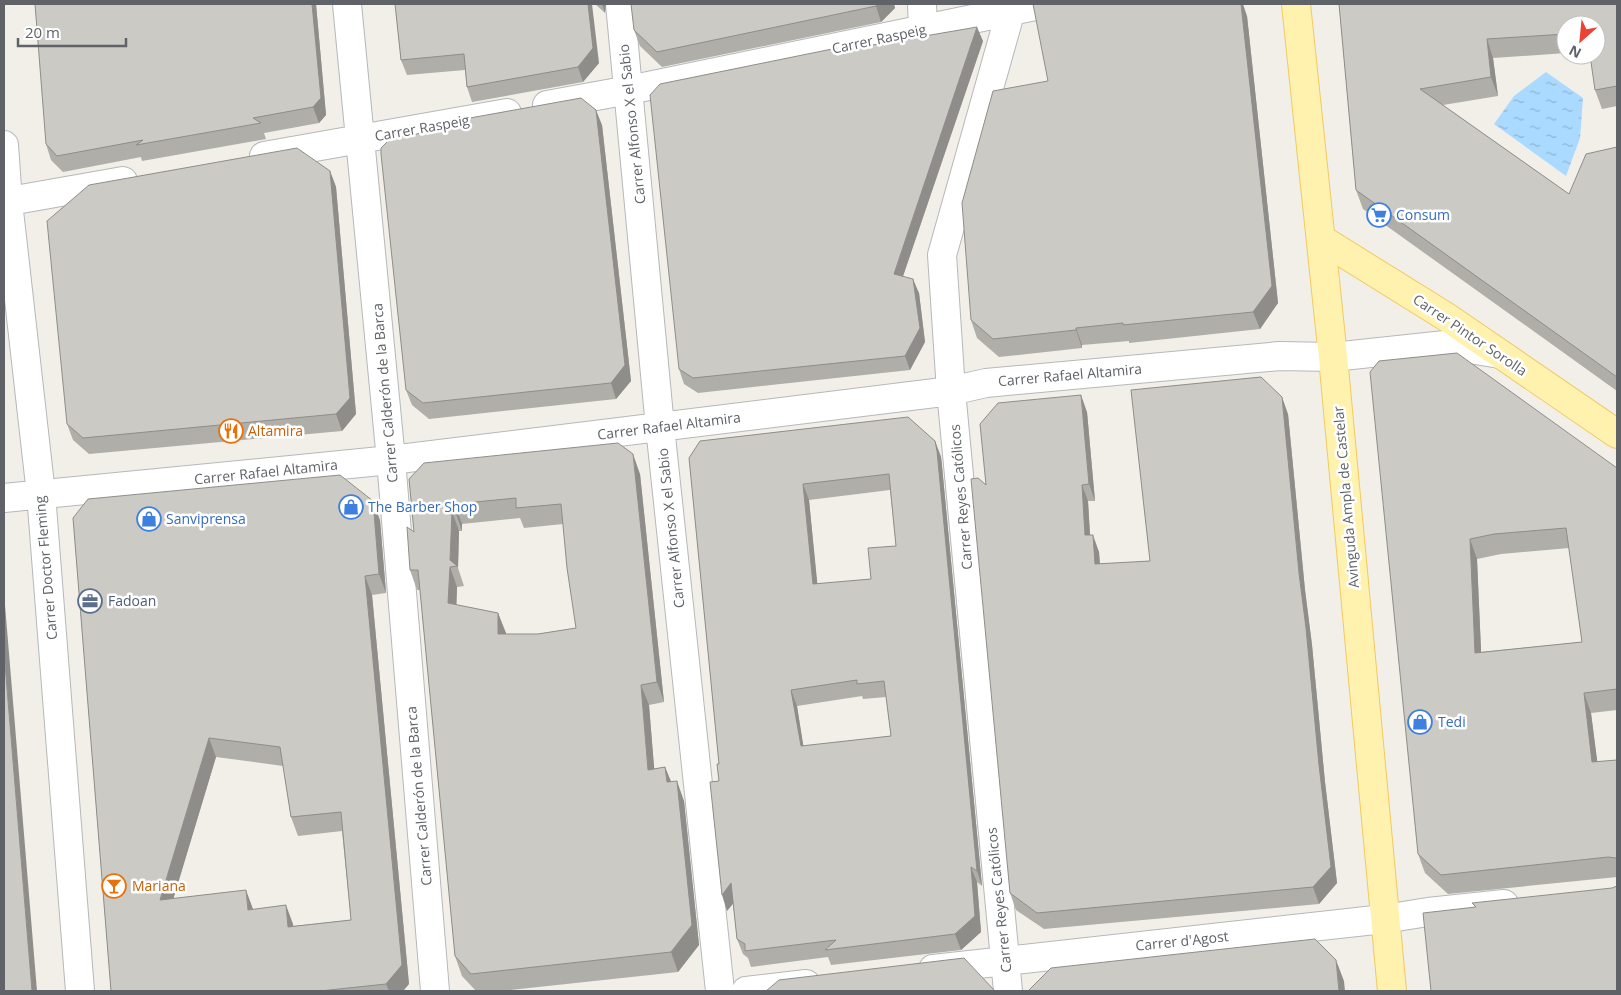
<svg xmlns="http://www.w3.org/2000/svg" width="1621" height="995" font-family="'Open Sans',sans-serif">
<defs>
<pattern id="water-ripples" width="26" height="14" patternUnits="userSpaceOnUse" patternTransform="scale(1.25)"><rect width="26" height="14" fill="#aadaff"/><path d="M2 4q2-2 4 0t4 0M15 11q2-2 4 0t4 0" fill="none" stroke="#8eb4d2"/></pattern>
</defs>
<rect width="100%" height="100%" fill="#f1efe8"/>
<!-- water -->
<path fill="url(#water-ripples)" d="M1546 72 1583 98 1580 138 1566 176 1494 124 1514 96Z"/>
<g fill="none" stroke-linecap="round" stroke-linejoin="round">
<!-- minor casing -->
<g stroke="#b5b8bc" stroke-width="30">
<path id="minor" d="M347 4 391 460 435 991
M620 4 660 427 720 991
M922 4 923 30
M547 105 629 90 1045 4
M4 145 8 202 41 494 80 991
M264 156 507 113
M4 202 123 181
M4 498 391 460 951 391 986 383 1280 356 1333 357 1445 345 1500 354
M933 969 1384 919 1428 912 1504 904
M746 991 806 984
M1008 991 951 391 942 255 1011 10"/>
</g>
<!-- major casing -->
<g stroke="#f2c960" stroke-width="30">
<path id="major" d="M1296 4 1333 357 1392 991
M1321 239 1448 318 1617 434"/>
</g>
<!-- minor -->
<use href="#minor" stroke="#fff" stroke-width="28"/>
<!-- major -->
<use href="#major" stroke="#fff2af" stroke-width="28"/>
</g>
<!-- wall -->
<path fill="#afaea9" fill-rule="evenodd" d="M316 4 326 115 319 123 264 133 266 139 142 161 141 157 63 172 51 160 46 144Z
M395 4 599 63 583 82 472 102 467 87 465 70 407 75 401 60Z
M595 4H606L605 13Z
M631 4H894L895 8 881 22 662 67 640 46 634 30Z
M1339 4H1617V106L1602 109 1595 90 1596 25H1566V53L1493 58 1498 96 1443 105 1569 194 1617 147V391L1363 209 1356 190Z
M1247 16 1278 303 1260 329 1129 343V341L1082 345V348L999 357 977 338 971 320 1048 81Z
M983 41 903 276 919 293 925 342 910 370 698 393 684 384 679 369 837 48 838 51Z
M602 125 631 381 616 399 429 419 412 405 406 390Z
M330 171 336 187 356 414 342 431 89 454 73 440 67 424Z
M1379 361 1617 468V710L1591 713 1597 762 1617 760V877L1448 894 1425 873 1418 854ZM1569 548 1582 642 1481 652 1477 559 1501 554Z
M1087 412 1095 501H1088L1090 535 1099 552 1100 564 1150 561 1288 414 1305 590 1312 645 1325 782 1337 883 1319 904 1044 929 1016 910 1010 893Z
M935 441 941 457 942 466 982 886 977 882 981 932 961 950 831 965 828 957 751 967 748 958 743 954 737 939 733 903 727 911 719 781V764L689 458ZM890 490 896 546 871 579 817 584 809 500ZM862 696 863 699 886 697 891 736 803 746 797 706Z
M640 474 664 702 649 705 654 769 665 767 671 781 684 801 699 945 678 972 501 991H476L462 976 455 956 420 590H417L410 570 414 532 409 479ZM520 518 524 528 563 524 576 628 538 634H506L498 613 456 605 457 587 464 586 458 568 459 531H462V524Z
M73 518 380 520 386 593 372 595 409 984 403 991H111ZM216 757 283 766 291 817 298 836 342 831 351 920 293 926V924L253 909 173 899Z"/>
<!-- shaded-wall -->
<path fill="#8f8d8a" d="M312 4H316L326 115 319 123 313 107Z
M588 4H592L599 63 583 82 578 67Z
M602 4H606L605 13Z
M878 4H894L895 8 881 22 876 6Z
M1241 4H1243L1247 16 1278 303 1260 329 1253 312Z
M977 27 983 41 899 288 894 274Z
M1487 39 1493 58 1498 96 1491 77Z
M596 110 602 125 631 381 616 399 611 383Z
M330 171 336 187 356 414 342 431 336 414Z
M913 279 919 293 925 342 910 370 905 356Z
M1076 328 1082 345V348L1076 330Z
M1081 395 1087 412 1095 501 1089 484Z
M1282 397 1288 414 1305 590 1312 645 1325 782 1337 883 1319 904 1313 887 1299 573Z
M935 441 941 457 942 466 982 886 977 871Z
M633 454 640 474 664 702 657 682Z
M803 484 809 500 819 600 813 584Z
M1082 485 1088 501 1091 552 1085 535Z
M373 501 380 520 386 593 379 574Z
M455 504 462 524V531L455 511Z
M452 511 459 531 458 568 457 566 450 560Z
M1093 535 1099 552 1101 581 1095 564Z
M1470 539 1477 559 1482 672 1475 653Z
M450 567 457 587 456 623 448 603Z
M365 576 372 595 409 984 403 991H389L386 984Z
M4 593 37 991H32L4 652Z
M498 613 506 633 505 654 498 634Z
M641 685 649 705 656 790 648 770Z
M791 690 797 706 806 762 801 746Z
M1584 693 1591 713 1600 782 1592 762Z
M209 738 216 757 167 920 160 900Z
M665 767 673 787 667 782Z
M677 781 684 801 699 945 678 972 671 952Z
M971 867 977 882 981 932 961 950 955 934Z
M731 883 737 899 727 911 722 895Z
M246 890 253 909 248 910Z
M286 905 293 924 295 946 288 927Z
M1336 960 1344 981 1345 991H1339Z"/>
<!-- building -->
<path fill="#cccac5" stroke="#8f8d8a" fill-rule="evenodd" d="M35 4H312L321 98 313 107 253 118 261 123 136 145 143 140 57 156 46 144Z
M395 4H588L593 48 578 67 467 87 464 54 401 60Z
M631 4H878L876 6 657 52 634 30Z
M1033 4H1241L1272 286 1253 312 1123 325V323L1076 328V330L993 339 971 320 962 203 993 91 1048 81Z
M1339 4H1617V86L1595 90 1590 55H1596V25H1566V34L1487 39 1491 77 1420 89 1569 194 1586 154 1617 147V377L1356 190Z
M977 27 894 274 913 279 920 328 905 356 693 378 679 369 650 95 660 84 837 48 832 52Z
M581 98 596 110 625 365 611 383 423 403 406 390 381 154V148L390 139 470 124V118Z
M297 148 330 171 350 398 336 414 83 438 67 424 47 221 89 185Z
M1457 353 1617 468V689L1584 693 1592 762 1617 760V859L1616 858 1608 857 1441 875 1418 854 1370 372 1379 361ZM1566 528 1582 642 1475 653 1470 539 1494 534Z
M1261 377 1282 397 1299 573 1306 628 1319 765 1331 867 1313 887 1037 913 1010 893 971 479 978 478 986 485 980 424 998 403 1081 395 1089 484 1082 485 1085 535H1093L1095 564 1150 561 1131 390Z
M908 417 935 441 937 451 977 871 971 867 975 916 955 934 825 950 836 940 745 951V944L737 939 731 883 722 895 710 782 719 781 717 764H719L689 458 700 441ZM889 474 896 546 868 548 871 579 813 584 803 484ZM857 680V684L884 681 891 736 801 746 791 690Z
M618 443 633 454 657 682 641 685 648 770 665 767 667 782 677 781 692 925 671 952 471 974 455 956 418 570H410L407 527 414 532 409 479 424 463ZM516 498V508L561 504 567 568 576 628 538 634H498V613L448 603 450 567 457 566 450 560 452 511H455V504Z
M340 475 373 501 379 574 365 576 402 965 386 984 320 991H111L73 518 88 499ZM209 738 280 747 291 817 341 812 351 920 288 927 286 905 248 910 246 890 160 900Z
M4 652 32 991H4Z
M1617 886V991H1431L1423 913 1476 907 1472 903 1612 888Z
M1315 939 1336 960 1339 991H1028L1051 968Z
M964 958 995 991H766L779 980Z"/>
<!-- icons -->
<defs>
<g id="supermarket-ring" transform="scale(1.25)"><circle r="9.5" fill="#fff" stroke="#3f7fe0" stroke-width="1.5"/><path d="M-6-5.5h2.5l.6 2H6L4.5 2H-2.5L-4.4-4H-6ZM-1.5 3.2a1.3 1.3 0 1 0 .1 0ZM3 3.2a1.3 1.3 0 1 0 .1 0Z" fill="#3f7fe0"/></g>
<g id="restaurant-ring" transform="scale(1.25)"><circle r="9.5" fill="#fff" stroke="#e8710a" stroke-width="1.5"/><path d="M-5-6h1v4h1v-4h1v4h1v-4h1v5L-1.5 .5V6h-2V.5L-5-1ZM5-6V6H3V1.5H1.5Q1.5-4 5-6Z" fill="#e8710a"/></g>
<g id="shop-ring" transform="scale(1.25)"><circle r="9.5" fill="#fff" stroke="#3f7fe0" stroke-width="1.5"/><path d="M-5-2.5h2.3a2.7 3.5 0 0 1 5.4 0H5L5.5 6h-11ZM-1.5-2.5h3a1.5 2.3 0 0 0-3 0Z" fill="#3f7fe0"/></g>
<g id="office-ring" transform="scale(1.25)"><circle r="9.5" fill="#fff" stroke="#5c6f8a" stroke-width="1.5"/><path d="M-6-3h4V-5.5h4V-3h4V5H-6ZM-1-4.5V-3h2v-1.5ZM-6 0V1H6V0Z" fill="#5c6f8a"/></g>
<g id="bar-ring" transform="scale(1.25)"><circle r="9.5" fill="#fff" stroke="#e8710a" stroke-width="1.5"/><path d="M-6-5H6L.8 .8V4.5H3.5V6h-7V4.5H-.8V.8Z" fill="#e8710a"/></g>
</defs>
<g fill-rule="evenodd">
<use href="#supermarket-ring" x="1379" y="215"/>
<use href="#restaurant-ring" x="231" y="431"/>
<use href="#shop-ring" x="351" y="507"/>
<use href="#shop-ring" x="149" y="519"/>
<use href="#office-ring" x="90" y="601"/>
<use href="#shop-ring" x="1420" y="722"/>
<use href="#bar-ring" x="114" y="886"/>
</g>
<g text-anchor="middle" stroke-width="5" stroke-linejoin="round" paint-order="stroke">
<!-- street labels -->
<g font-size="14" fill="#5f6368" stroke="#fff">
<text transform="translate(879 39) rotate(-12)" y="5">Carrer Raspeig</text>
<text transform="translate(632 124) rotate(-96)" y="5">Carrer Alfonso X el Sabio</text>
<text transform="translate(422 128) rotate(-10)" y="5">Carrer Raspeig</text>
<text transform="translate(1470 335) rotate(34)" y="5">Carrer Pintor Sorolla</text>
<text transform="translate(1070 375) rotate(-5)" y="5">Carrer Rafael Altamira</text>
<text transform="translate(385 393) rotate(-95)" y="5">Carrer Calderón de la Barca</text>
<text transform="translate(669 426) rotate(-7)" y="5">Carrer Rafael Altamira</text>
<text transform="translate(266 472) rotate(-6)" y="5">Carrer Rafael Altamira</text>
<text transform="translate(961 497) rotate(-95)" y="5">Carrer Reyes Católicos</text>
<text transform="translate(1346 497) rotate(-95)" y="5">Avinguda Ampla de Castelar</text>
<text transform="translate(671 528) rotate(-96)" y="5">Carrer Alfonso X el Sabio</text>
<text transform="translate(46 568) rotate(-95)" y="5">Carrer Doctor Fleming</text>
<text transform="translate(419 796) rotate(-95)" y="5">Carrer Calderón de la Barca</text>
<text transform="translate(999 900) rotate(-96)" y="5">Carrer Reyes Católicos</text>
<text transform="translate(1182 941) rotate(-6)" y="5">Carrer d'Agost</text>
</g>
<!-- shop labels -->
<g font-size="14" fill="#366cbe" stroke="#fff" text-anchor="start">
<text x="1396" y="220">Consum</text>
<text x="368" y="512">The Barber Shop</text>
<text x="166" y="524">Sanviprensa</text>
<text x="1438" y="727">Tedi</text>
</g>
<!-- food labels -->
<g font-size="14" fill="#c56008" stroke="#fff" text-anchor="start">
<text x="248" y="436">Altamira</text>
<text x="132" y="891">Mariana</text>
</g>
<!-- service labels -->
<g font-size="14" fill="#4e5e75" stroke="#fff" text-anchor="start">
<text x="108" y="606">Fadoan</text>
</g>
</g>
<!-- border -->
<rect width="1621" height="995" fill="none" stroke="#5f6368" stroke-width="10"/>
<!-- north arrow -->
<g transform="translate(1581 40) rotate(207)"><circle r="24" fill="#ffffff" stroke="#bfc1c3"/>
<path d="M0-4L9 19L0 12L-9 19Z" fill="#ea4335"/>
<text y="-8" font-size="14" font-weight="bold" text-anchor="middle" fill="#5f6368">N</text>
</g>
<!-- scale -->
<path d="M18 38v8h108v-8" fill="none" stroke="#5f6368" stroke-width="2.5"/>
<text x="25" y="38" font-size="15" fill="#5f6368" stroke="#ffffff" stroke-width="4" paint-order="stroke">20 m</text>
</svg>
